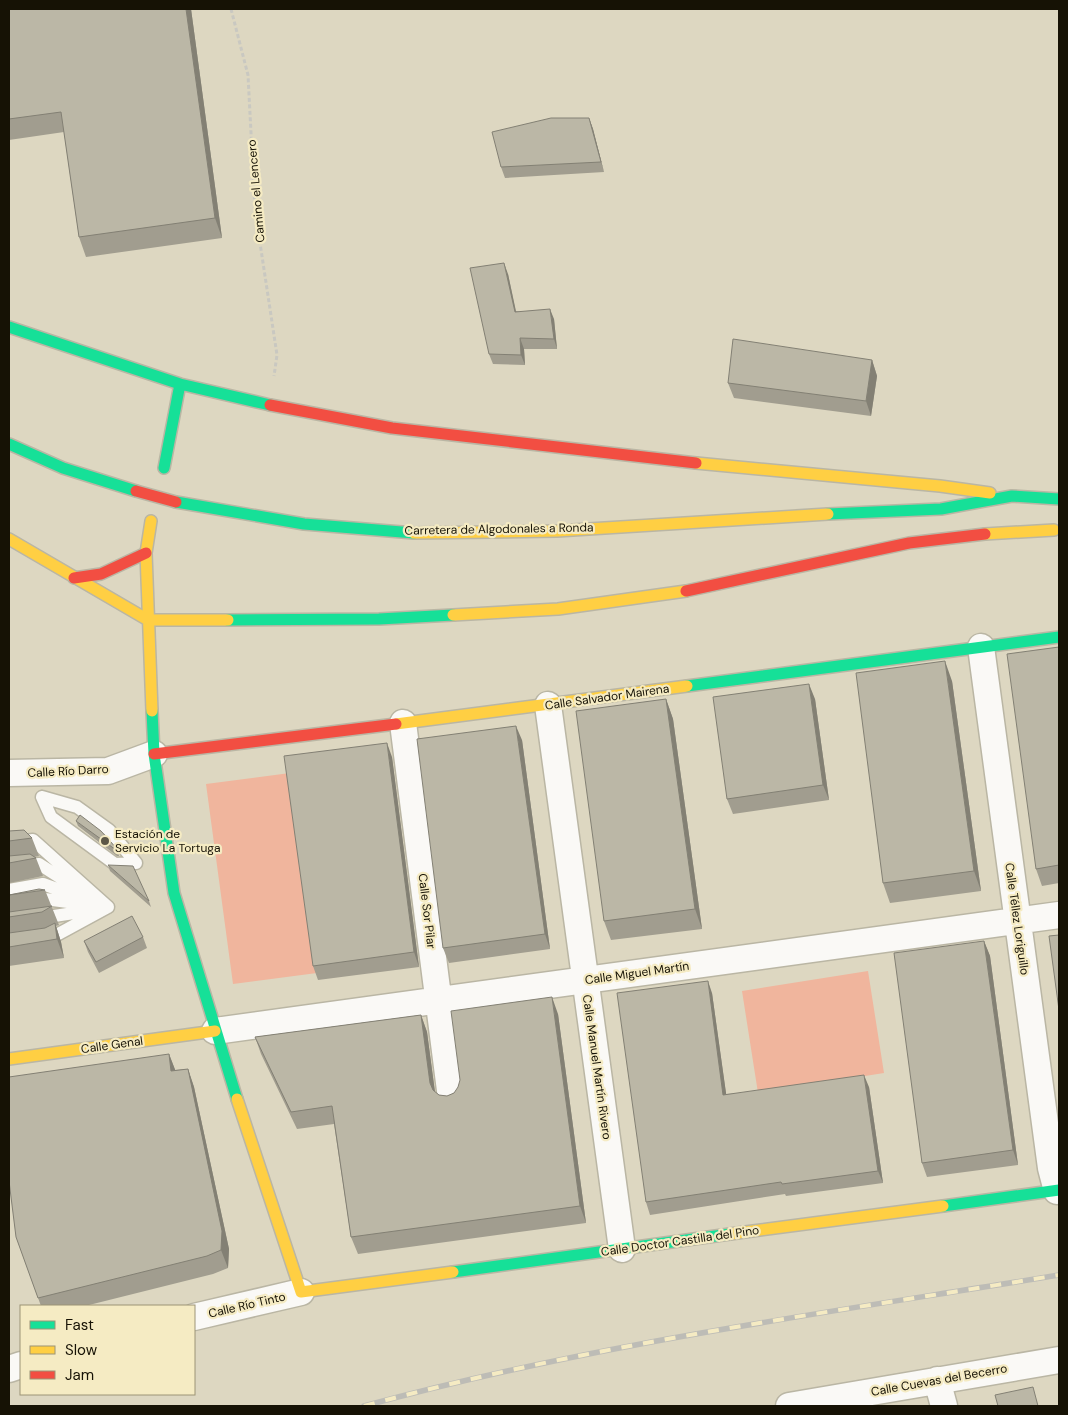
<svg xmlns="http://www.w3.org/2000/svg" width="1068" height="1415" font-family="'DM Sans',sans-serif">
<rect width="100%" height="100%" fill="#ddd7c1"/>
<!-- green -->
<path fill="#f0b59d" d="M290 773 317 973 233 984 206 784Z
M868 971 884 1073 758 1093 742 991Z"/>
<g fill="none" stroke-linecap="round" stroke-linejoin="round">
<!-- lane casing -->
<g stroke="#bab6a4" stroke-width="15">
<path id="lane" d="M42 797 51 817 115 864 136 863
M42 797 77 807 109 830 136 863
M9 843 33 840 108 907
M9 868 39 864 78 889
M9 890 43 884 101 905
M9 906 45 899 83 904
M9 923 93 910
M9 944 51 938 108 907"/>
</g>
<!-- street casing -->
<g stroke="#bab6a4" stroke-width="29">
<path id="street" d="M981 647 1051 1168 1057 1191
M548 705 622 1249
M403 723 451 1098
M9 773 108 771 154 754
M215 1031 1059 915
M194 1317 301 1292
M9 1369 21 1365
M937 1380 944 1406
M789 1406 1059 1360"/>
</g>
<!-- fast casing -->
<g stroke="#bab6a4" stroke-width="14">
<path id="fast" d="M9 327 180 384
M9 444 63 468 136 491
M164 468 180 384 270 405
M176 502 304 524 414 533
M828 514 941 509 1012 496 1059 499
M228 620 379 619 453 615
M687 686 1059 637
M152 711 154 754 174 893 237 1099
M943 1206 1059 1190
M453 1272 730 1234"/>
</g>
<!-- slow casing -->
<g stroke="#bab6a4" stroke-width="14">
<path id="slow" d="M696 463 940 486 990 493
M151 521 146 553 152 711
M414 533 557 531 828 514
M985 534 1054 530
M9 539 148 620H228
M453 615 558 609 686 591
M396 724 687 686
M9 1059 215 1031
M237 1099 301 1292 453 1272
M730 1234 943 1206"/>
</g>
<!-- jam casing -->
<g stroke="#bab6a4" stroke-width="14">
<path id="jam" d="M270 405 392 428 696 463
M74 578 101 574 146 553
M686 591 909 543 985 534
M154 754 396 724"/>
</g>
<!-- path -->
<path stroke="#c9c8c1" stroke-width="3" stroke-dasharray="4 2.5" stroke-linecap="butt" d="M231 9 248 75 255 210 277 355 274 376"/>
<!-- lane -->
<use href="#lane" stroke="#faf9f6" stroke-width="12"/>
<!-- street -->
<use href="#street" stroke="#faf9f6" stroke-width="26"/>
<!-- fast -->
<use href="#fast" stroke="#16e098" stroke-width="11"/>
<!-- slow -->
<use href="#slow" stroke="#ffcf43" stroke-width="11"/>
<!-- jam -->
<use href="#jam" stroke="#f24e42" stroke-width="11"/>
<!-- rail casing -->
<g stroke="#bdbcb6" stroke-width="5.5">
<path id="rail" d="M364 1406C592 1344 826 1313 1059 1275"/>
</g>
<!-- rail -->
<use href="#rail" stroke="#f5ebc3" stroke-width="4" stroke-dasharray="11" stroke-linecap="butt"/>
<!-- jam-bridge casing -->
<g stroke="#bab6a4" stroke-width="14" stroke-linecap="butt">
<path id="jam-bridge" d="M136 491 176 502"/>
</g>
<!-- jam-bridge -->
<use href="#jam-bridge" stroke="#f24e42" stroke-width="11"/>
</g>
<!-- wall -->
<path fill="#a19d8f" d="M9 9H191L222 238 86 257 79 237 64 132 9 140Z
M589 118 593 129 604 172 505 178 501 167Z
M508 274 516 311 554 319 557 349H524L525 365 493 364 489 354Z
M872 360 877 376 871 416 734 398 728 383Z
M1059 647V883L1042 886 1036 869Z
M952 681 981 891 890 903 883 883Z
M666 699 673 719 702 929 611 940 604 921Z
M815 699 829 800 733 814 727 799Z
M522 740 550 949 449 963 443 948Z
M392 757 419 967 318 980 313 966Z
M76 821 118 850 119 856H117L78 826Z
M9 831 32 838 39 856 34 857 36 858 43 876 9 883Z
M108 865 149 901 151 907 110 871Z
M45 890 59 925 56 926 61 942 64 958 9 966V895Z
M143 937 147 948 99 973 88 952 84 941Z
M984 941 990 956 1018 1165 927 1177 922 1163Z
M712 993 726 1094 869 1087 883 1183 786 1196 785 1194 650 1215 646 1202Z
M558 1014 586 1223 358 1254 351 1237 334 1124 297 1129 261 1054 255 1037 421 1015 427 1032 435 1092 439 1095 447 1096 454 1093Z
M169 1054 175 1070 188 1069 194 1087 229 1249 228 1268 213 1274 85 1306H41L16 1237Z"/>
<!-- shaded-wall -->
<path fill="#838074" d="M186 9H191L222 238 215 218Z
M589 118 593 129 604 172 601 162Z
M504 263 508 274 518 322 515 312Z
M550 309 554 319 557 349 554 339Z
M520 338 524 349 525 365 521 355Z
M872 360 877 376 871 416 866 401Z
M945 661 952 681 981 891 974 871Z
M809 684 815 699 829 800 823 785Z
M666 699 673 719 702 929 695 909Z
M516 726 522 740 550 949 545 934Z
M387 743 392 757 419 967 414 952Z
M55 923 61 942 64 958 57 939Z
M984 941 990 956 1018 1165 1013 1150Z
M708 981 712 993 728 1107 723 1095Z
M552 997 558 1014 586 1223 580 1206Z
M421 1015 427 1032 436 1100 430 1083Z
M169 1054 176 1072 171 1071Z
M188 1069 194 1087 229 1249 228 1268 221 1250Z
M864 1075 869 1087 883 1183 878 1171Z"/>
<!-- building -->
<path fill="#bbb7a6" stroke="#838074" d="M9 9H186L215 218 79 237 61 112 9 119Z
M551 118H589L601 162 501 167 492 132Z
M504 263 515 312 550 309 554 339 520 338 521 355 489 354 470 268Z
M733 339 872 360 866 401 728 383Z
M1059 647V865L1036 869 1007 654Z
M945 661 974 871 883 883 856 673Z
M809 684 823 785 727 799 713 697Z
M666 699 695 909 604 921 576 711Z
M516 726 545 934 443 948 417 739Z
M387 743 414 952 313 966 284 756Z
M80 815 101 831 118 850H116L76 821Z
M24 830 32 838 9 841V831Z
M30 854 36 858 9 863V856Z
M108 865 133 866 149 901Z
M39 889 45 890 9 895Z
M52 906 42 912 9 917V912Z
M132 916 143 937 96 962 84 941Z
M55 923 57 939 9 947V933L45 928Z
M1059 935V1010L1049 936Z
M984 941 1013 1150 922 1163 894 953Z
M708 981 723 1095 864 1075 878 1171 782 1184 781 1182 646 1202 617 993Z
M552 997 580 1206 351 1237 332 1106 291 1112 255 1037 421 1015 430 1083 433 1090 439 1095 447 1096 454 1093 458 1087 460 1080 451 1011Z
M169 1054 171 1071 188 1069 222 1231 221 1250 207 1256 38 1298 16 1237 9 1181V1077Z
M1033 1387 1038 1406H998L995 1395Z"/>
<!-- markers -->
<circle fill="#5c5747" stroke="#f5ebc3" stroke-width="2" cx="105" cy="841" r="5"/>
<g text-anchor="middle" stroke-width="4.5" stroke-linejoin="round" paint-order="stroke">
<!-- street labels -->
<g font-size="12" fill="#161205" stroke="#f5ebc3">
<text transform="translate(256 191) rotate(-95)" y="4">Camino el Lencero</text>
<text transform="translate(499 529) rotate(-1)" y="4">Carretera de Algodonales a Ronda</text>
<text transform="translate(607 697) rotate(-8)" y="4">Calle Salvador Mairena</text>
<text transform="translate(68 771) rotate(-3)" y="4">Calle Río Darro</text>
<text transform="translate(427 911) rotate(83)" y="4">Calle Sor Pilar</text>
<text transform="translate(1017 919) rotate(82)" y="4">Calle Téllez Loriguillo</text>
<text transform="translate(637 973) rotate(-8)" y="4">Calle Miguel Martín</text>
<text transform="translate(112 1045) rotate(-8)" y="4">Calle Genal</text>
<text transform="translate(597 1067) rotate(82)" y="4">Calle Manuel Martín Rivero</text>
<text transform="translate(680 1241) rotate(-8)" y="4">Calle Doctor Castilla del Pino</text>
<text transform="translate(247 1305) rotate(-13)" y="4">Calle Río Tinto</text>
<text transform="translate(939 1380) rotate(-10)" y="4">Calle Cuevas del Becerro</text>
</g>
<!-- poi labels -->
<g font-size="12" fill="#161205" stroke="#f5ebc3" text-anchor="start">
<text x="115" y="838">Estación de<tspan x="115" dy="14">Servicio La Tortuga</tspan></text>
</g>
</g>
<!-- border -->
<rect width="1068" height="1415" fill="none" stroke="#161205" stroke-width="20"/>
<!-- legend -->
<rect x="20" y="1305" width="175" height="90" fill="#f5ebc3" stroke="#9c9477"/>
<rect x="30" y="1321" width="25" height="8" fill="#16e098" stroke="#9c9477"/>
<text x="65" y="1330" font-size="15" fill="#161205">Fast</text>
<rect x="30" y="1346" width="25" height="8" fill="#ffcf43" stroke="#9c9477"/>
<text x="65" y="1355" font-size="15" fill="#161205">Slow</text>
<rect x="30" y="1371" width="25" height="8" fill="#f24e42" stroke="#9c9477"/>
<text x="65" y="1380" font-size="15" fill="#161205">Jam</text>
</svg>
